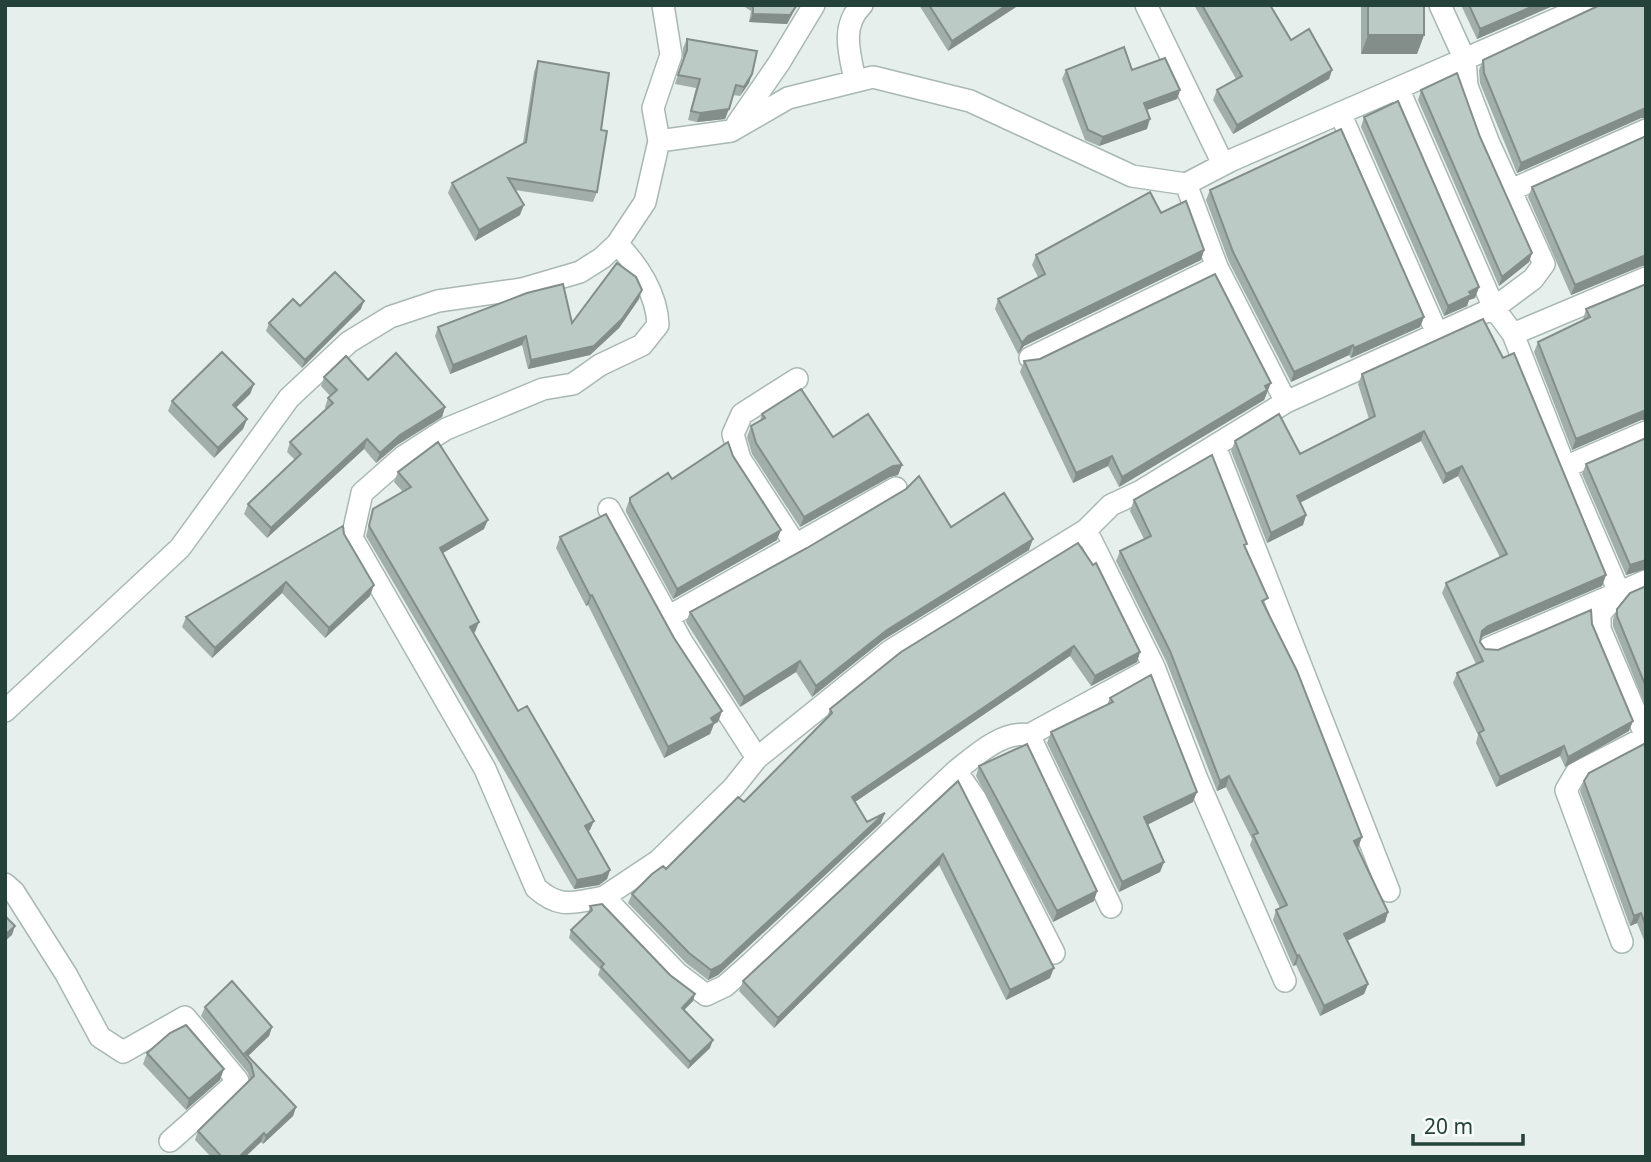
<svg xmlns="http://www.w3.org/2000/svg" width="1651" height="1162" font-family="'Noto Sans',sans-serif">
<rect width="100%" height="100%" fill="#e6efeb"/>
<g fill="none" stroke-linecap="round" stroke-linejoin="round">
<!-- minor casing -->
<g stroke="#a8b8b2" stroke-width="24">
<path id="minor" d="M1146 5 1223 164
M855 80C850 55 840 26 862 5
M1398 88 1589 5
M1340 113 1436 331
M737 124 779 63 814 5
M659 141 653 108 671 55 663 5
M1511 190 1646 130
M1513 334 1646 278
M1030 358 1217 267
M1286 402 1494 308 1533 279 1544 264 1488 141 1467 86 1465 60 1440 5
M1215 446 1389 891
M1565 467 1646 432
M609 509 682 642 757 758
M1086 530 1154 667 1197 779 1285 981
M797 547 740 459 733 434 742 414 797 379
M668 617 896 488
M1489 648 1646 581
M5 711 180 548 289 398 349 342 390 317 438 301 522 289 580 272 602 258 617 244 645 202 659 141 731 131 788 98 873 77 970 101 1132 176 1186 184 1232 160 1398 88 1494 308 1513 334 1565 467 1619 592 1600 614V629L1646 737
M1029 735 1111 907
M956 771 751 963 725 986 706 995 677 973 604 897 658 861 733 788 757 758 890 651 1086 530 1111 505 1141 491 1286 402 1217 267 1186 184
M5 884 14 892 66 974 100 1037 123 1052 185 1017 238 1081 170 1141
M604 897C573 902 561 910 536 888L485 769 352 538 362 493 404 456 446 429 543 389 573 384 600 365 642 345 658 325C657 294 638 265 617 244
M1622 942 1566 790 1576 773 1644 738
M1054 953 975 798 956 771C976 755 1003 730 1029 735L1154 667"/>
</g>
<!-- minor -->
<use href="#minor" stroke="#fff" stroke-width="21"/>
</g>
<!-- wall -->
<path fill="#a1aea9" d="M742 5H797L787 24 749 22 751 11Z
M919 5H1019L948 51Z
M1194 5H1270L1291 40 1332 70 1329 79 1233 134 1213 100 1217 90 1236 79Z
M1361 5H1424V35L1417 54H1361Z
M1461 5H1555L1477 39Z
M1598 7 1641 118 1517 173 1480 83 1479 70 1483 60Z
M687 39 752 74 749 83 740 96 733 95 725 119 697 122 688 120 696 88 675 84 683 59V48Z
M538 61 601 130 597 192 593 202 515 190 520 215 475 241 448 193 452 183 523 143 534 72Z
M1066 70H1132L1180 90 1177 99 1147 110V129L1099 146 1085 140 1062 79Z
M1421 90 1480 137 1532 253 1529 262 1499 286 1418 100Z
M1364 117 1479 287 1475 298 1469 300 1467 306 1444 316 1361 127Z
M1532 187 1642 266 1571 295 1528 197Z
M1210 190 1424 317 1420 327 1351 358 1349 355 1291 382 1229 262 1206 200Z
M1161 213 1204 250 1201 260 1024 346 1018 354 995 309 998 299 1038 277 1032 265 1036 255Z
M639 299 619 328 590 355 528 369 522 345 450 374 435 336 438 327 572 323Z
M300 306 361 309 302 368 266 331 269 323Z
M1586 309 1641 420 1572 450 1534 352 1538 342 1583 320Z
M1024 361 1267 393 1264 400 1119 487 1108 466 1073 483 1020 372Z
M1362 374 1606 575 1602 586 1484 636 1481 638 1480 642 1485 649 1498 650 1592 624 1629 731 1565 767 1560 756 1496 787 1476 743 1478 735 1453 683 1457 673 1476 664 1442 593 1446 583 1500 557 1458 476 1443 484 1421 441 1300 503 1306 515 1303 525 1267 543 1231 451 1235 441 1300 454 1369 419 1358 384Z
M324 377 368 380 445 407 442 417 397 445 376 463 364 449 267 538 244 514 248 504 295 460 287 452 290 442 326 409 325 407 328 398 330 396 321 386Z
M254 384 250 394 236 408 247 419 243 429 214 458 168 411 172 401Z
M762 414 833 437 902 465 898 475 890 477 800 527 752 454 747 437 751 426 760 421Z
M1646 438V569L1626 575 1582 474 1586 464Z
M733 456 777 540 673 599 626 512V509L630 498 672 479Z
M398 472 484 529 443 553 475 632 473 633 518 711 590 830 588 831 610 870 607 879 599 885 574 889 366 536 373 509 403 492 394 482Z
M1134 500 1245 548 1265 606 1362 837 1357 848 1388 912 1385 922 1347 941 1368 984 1364 994 1320 1016 1296 965 1293 966 1273 920 1276 910 1280 908 1250 845 1252 839 1226 787 1217 791 1166 661 1116 561 1120 551 1144 539 1130 511Z
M951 527 1029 550 883 640 812 697 796 672 740 707 686 622 690 612 807 548Z
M344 534 370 596 325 638 282 593 212 658 182 627 186 617Z
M560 537 674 638 722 711 718 722 714 724 710 734 664 758 588 605 586 606 556 548Z
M1078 543 1140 652 1137 662 1091 686 1070 656 855 802 867 822 881 823 718 975 708 980 686 963 628 903 632 894 666 869 744 802 826 719 830 709Z
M1646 586V707L1613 626V619L1617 609Z
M1110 698 1193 802 1148 824 1164 862 1160 872 1119 892 1047 743 1051 732 1107 705Z
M1646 743V945L1637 923 1630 926 1580 791 1584 781Z
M979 766 1097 891 1094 901 1053 922 976 776Z
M958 781 1050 978 1006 1000 939 865 774 1028 739 991 743 981Z
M590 906 693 1001 684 1010 710 1048 688 1069 598 975 600 969 569 938 571 930 588 914Z
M205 1007 272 1027 269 1036 248 1056 296 1107 293 1116 263 1144 261 1142 245 1157H211L195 1140 198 1131 250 1080 248 1073 201 1016Z
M147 1053 220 1080 186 1110 143 1064Z"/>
<!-- shaded-wall -->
<path fill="#838d89" d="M797 5 787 24 749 22 753 14Z
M1007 5H1019L948 51 952 41Z
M1536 5H1555L1477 39 1480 29Z
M1368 35H1424L1417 54H1361Z
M1332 70 1329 79 1233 134 1237 125Z
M752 74 749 83 740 96 744 87Z
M1180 90 1177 99 1141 112 1144 103Z
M1644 108H1646V118H1641L1517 173 1521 163Z
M729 109 725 119 697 122 700 113Z
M1150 119 1147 129 1099 146 1103 137Z
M524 205 520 215 475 241 479 230Z
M1204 250 1201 260 1024 346 1018 354 1022 343 1028 336Z
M1532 253 1529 262 1499 286 1502 277Z
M1646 255V266H1642L1571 295 1575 285Z
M1479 287 1475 298 1469 300 1467 306 1444 316 1448 306 1469 292Z
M642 290 639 299 619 328 590 355 528 369 531 360Z
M364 301 361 309 302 368 305 360Z
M1424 317 1420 327 1351 358 1354 348Z
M526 336 522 345 450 374 453 365Z
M1353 345 1349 355 1291 382 1294 372Z
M1271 383 1264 400 1119 487 1122 477Z
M254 384 250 394 229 414 233 405Z
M445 407 442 417 397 445 376 463 380 453 400 435Z
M1646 410V420H1641L1572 450 1576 439Z
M247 419 243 429 214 458 218 448Z
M1424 431 1421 441 1293 506 1297 496Z
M367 439 364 449 267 538 271 528Z
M1112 456 1108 466 1073 483 1076 473Z
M902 465 898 475 890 477 800 527 804 517 893 466Z
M1462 466 1458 476 1443 484 1446 474Z
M1306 515 1303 525 1267 543 1271 533Z
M488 520 484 529 436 557 440 548Z
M781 530 777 540 673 599 677 589Z
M1033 539 1029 550 883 640 812 697 816 686 887 630Z
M1646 560V569L1626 575 1630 565Z
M1606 575 1602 586 1484 636 1478 641 1482 631 1488 626Z
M286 582 282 593 212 658 215 648Z
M374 585 370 596 325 638 329 628Z
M592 595 588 605 586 606 590 596Z
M479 622 475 632 466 637 470 627Z
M1074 646 1070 656 849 806 852 797Z
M1140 652 1137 662 1091 686 1095 676Z
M800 661 796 672 740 707 744 697Z
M722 711 718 722 714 724 710 734 664 758 668 747Z
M1633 721 1629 731 1565 767 1568 757Z
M1564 746 1560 756 1496 787 1500 777Z
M1229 776 1226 787 1217 791 1220 781Z
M1197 792 1193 802 1141 828 1144 817Z
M885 813 881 823 718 975 708 980 711 970Z
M594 821 590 830 582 835 585 826Z
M1362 837 1358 848 1350 851 1354 841Z
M943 854 939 865 774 1028 778 1018Z
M1164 862 1160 872 1119 892 1122 882Z
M610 870 607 879 599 885 574 889 577 880Z
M1097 891 1094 901 1053 922 1057 911Z
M1388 912 1385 922 1340 944 1344 934Z
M1641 913 1637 923 1630 926 1634 916Z
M15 926 12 935 5 941V935Z
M1299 955 1296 965 1293 966 1297 956Z
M1054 968 1050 978 1006 1000 1010 990Z
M1368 984 1364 994 1320 1016 1324 1006Z
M695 994 693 1001 679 1015 682 1008Z
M272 1027 269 1036 246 1058 245 1053Z
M713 1040 710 1048 688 1069 690 1062Z
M224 1069 220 1080 186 1110 189 1099Z
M296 1107 293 1116 263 1144 266 1136Z
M264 1133 261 1142 245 1157H239Z"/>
<!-- building -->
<path fill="#bbcac4" stroke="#838d89" stroke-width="2" d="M753 5H797L790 15 753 14Z
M929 5H1007L952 41Z
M1202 5H1270L1291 40 1309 29 1332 70 1237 125 1217 90 1242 76Z
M1368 5H1424V35H1368Z
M1469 5H1536L1480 29Z
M1600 5H1646V108L1521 163 1484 73 1483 60Z
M687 39 757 51 752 74 744 87 736 85 729 109 700 113 691 111 700 79 678 75 687 50Z
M1124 47 1132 70 1165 58 1180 90 1144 103 1150 119 1103 137 1088 130 1066 70Z
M538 61 609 73 601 130 607 131 597 192 508 178 524 205 479 230 452 183 526 142Z
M1457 73 1480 137 1532 253 1502 277 1421 90Z
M1398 101 1479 287 1469 292 1471 295 1448 306 1364 117Z
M1341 129 1424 317 1354 348 1353 345 1294 372 1233 252 1210 190Z
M1646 136V255L1575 285 1532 187Z
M1150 192 1161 213 1186 201 1204 250 1028 336 1022 343 998 299 1045 274 1036 255Z
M617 263 636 277 642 290 622 319 594 346 531 360 526 336 453 365 438 327 527 293 563 284 572 323Z
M335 272 364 301 305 360 269 323 293 299 300 306Z
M1215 274 1271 383 1265 386 1267 390 1122 477 1112 456 1076 473 1024 361 1040 359Z
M1646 284V410L1576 439 1538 342 1590 317 1586 309Z
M1483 319 1503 358 1514 353 1606 575 1488 626 1482 631 1480 642 1485 649 1498 650 1591 610 1592 624 1633 721 1568 757 1564 746 1500 777 1479 733 1484 730 1457 673 1483 661 1446 583 1507 554 1462 466 1446 474 1424 431 1297 496 1306 515 1271 533 1235 441 1279 414 1300 454 1375 416 1362 374Z
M222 352 254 384 233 405 247 419 218 448 172 401Z
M396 353 445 407 400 435 380 453 367 439 271 528 248 504 301 454 290 442 333 403 328 398 337 390 324 377 346 356 368 380Z
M801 389 833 437 868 414 902 465 893 466 804 517 756 443 751 426 765 418 762 414Z
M1646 438V560L1630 565 1586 464Z
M438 442 488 520 440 548 479 622 470 627 518 711 527 706 594 821 585 826 610 870 602 875 577 880 369 526 373 509 411 487 398 472Z
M728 442 733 456 781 530 677 589 630 502V498L668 473 672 479Z
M1212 455 1247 544 1244 545 1268 598 1262 601 1297 671 1362 837 1354 841 1388 912 1344 934 1368 984 1324 1006 1299 955 1297 956 1276 910 1287 905 1253 835 1258 833 1229 776 1220 781 1170 651 1120 551 1151 536 1134 500Z
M919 476 951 527 1004 493 1033 539 887 630 816 686 800 661 744 697 690 612 807 548 906 489Z
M606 514 674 638 722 711 711 718 714 723 668 747 592 595 590 596 560 537Z
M343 526 344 534 374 585 329 628 286 582 215 648 186 617Z
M1078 543 1093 565 1096 563 1140 652 1095 676 1074 646 852 797 867 822 885 813 721 965 711 970 689 953 632 894 652 874 663 866 666 869 738 797 744 802 832 713 830 709 901 652Z
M1646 586V687L1617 616V609L1630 593Z
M1151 675 1197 792 1144 817 1164 862 1122 882 1051 732 1113 702 1110 698Z
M1646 743V926L1641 913 1634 916 1584 781 1589 773Z
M1027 744 1097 891 1057 911 979 766Z
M958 781 1054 968 1010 990 943 854 778 1018 743 981Z
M602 904 670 975 695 994 682 1008 713 1040 690 1062 601 967 604 964 571 930 592 910 590 906Z
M5 916 15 926 5 935Z
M232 981 272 1027 245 1053 296 1107 266 1136 264 1133 239 1157H222L198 1131 254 1076 251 1064 205 1007Z
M186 1025 224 1069 189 1099 147 1053 170 1033Z"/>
<!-- border -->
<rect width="1651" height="1162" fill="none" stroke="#24423a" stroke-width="14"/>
<!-- scale -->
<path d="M1413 1134v10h110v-10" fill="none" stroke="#24423a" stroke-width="3.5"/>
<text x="1424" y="1134" font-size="21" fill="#24423a" stroke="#f7fbf9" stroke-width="5" paint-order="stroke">20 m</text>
</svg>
